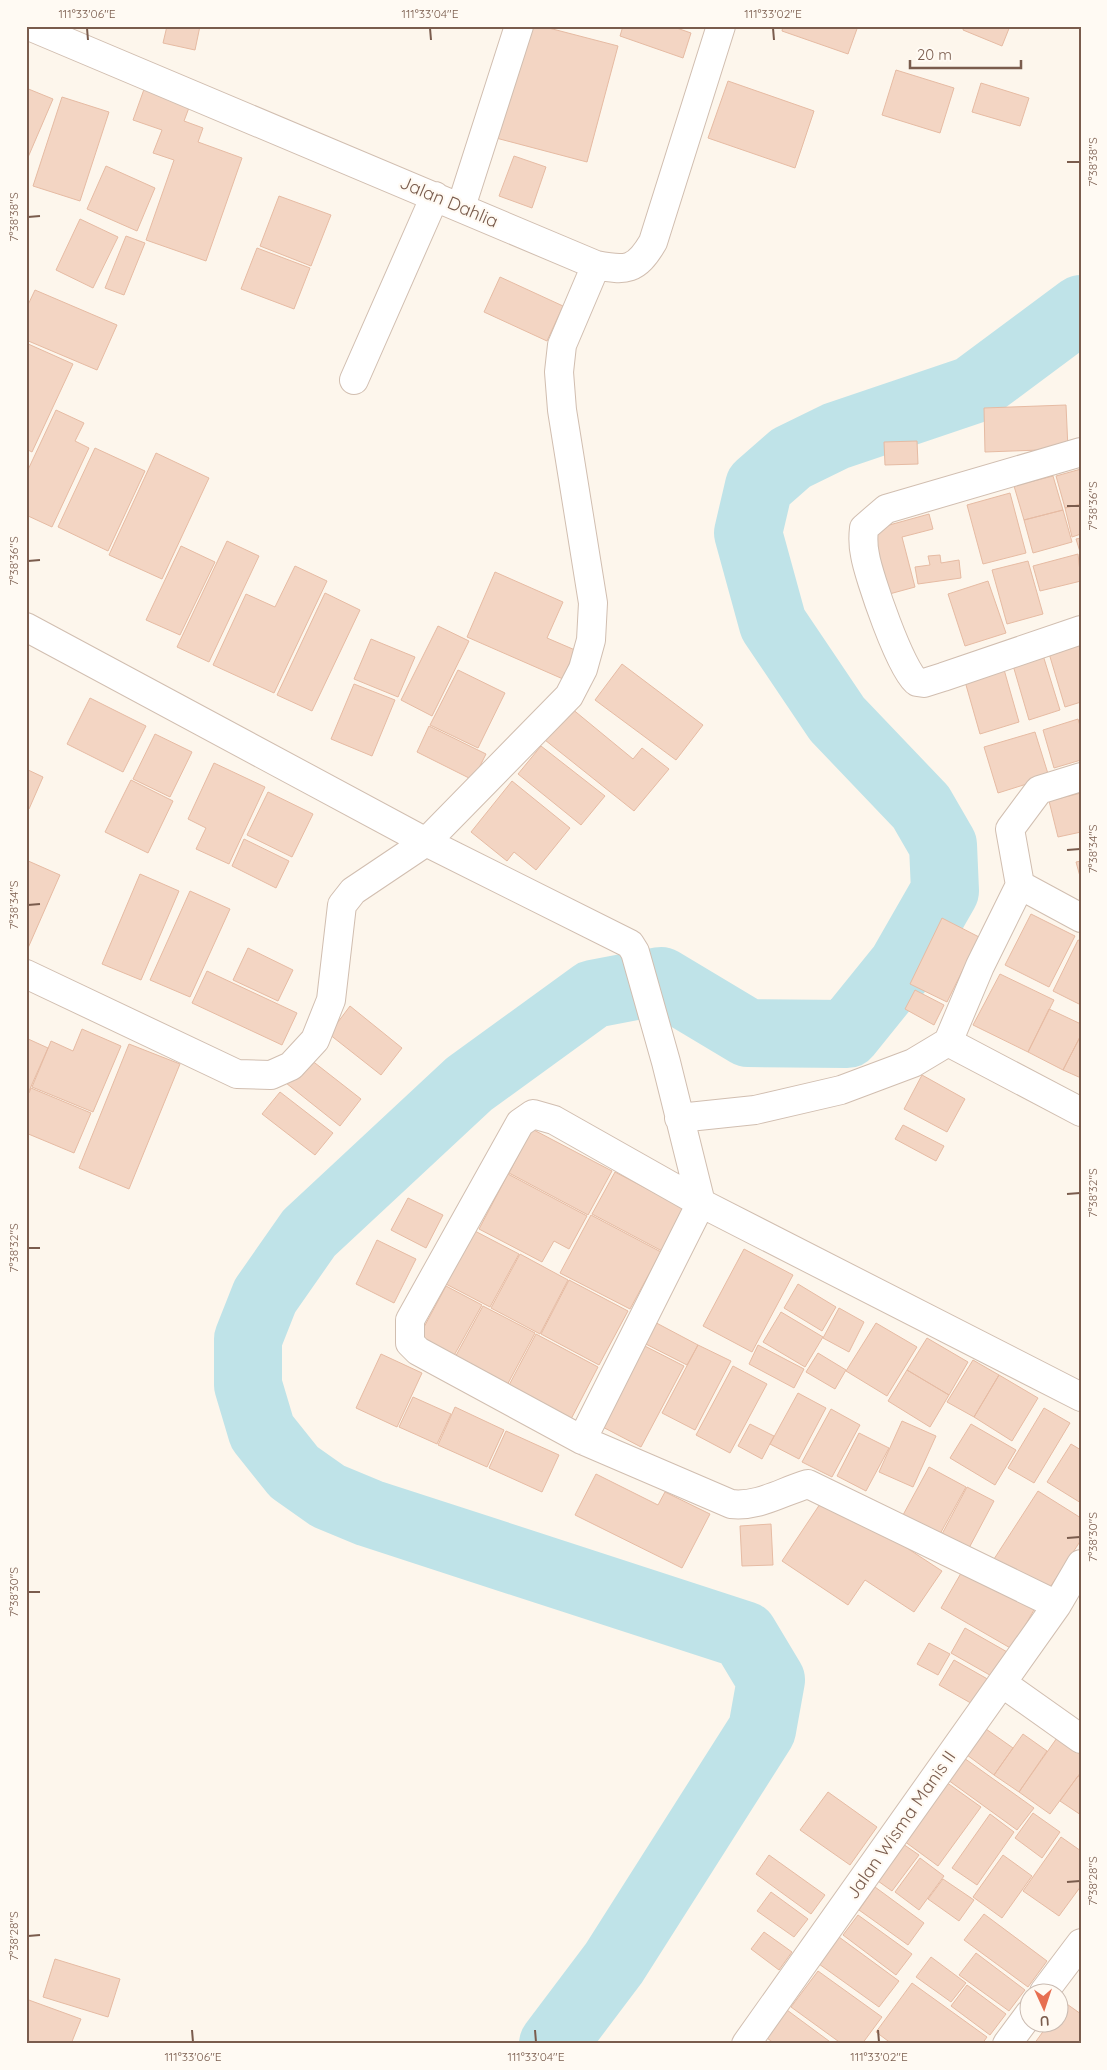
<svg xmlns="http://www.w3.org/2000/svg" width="1107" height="2070" font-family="Quicksand,sans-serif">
<rect width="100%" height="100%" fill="#fdf6ec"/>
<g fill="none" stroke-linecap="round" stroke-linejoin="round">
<!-- river -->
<path stroke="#bfe3e8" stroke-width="68" d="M553 2044 614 1963 762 1730 771 1680 744 1635 369 1513 328 1496 294 1472 262 1432 248 1385V1339L265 1296 309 1233 469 1084 593 994 661 981 748 1033 847 1034 902 966 945 891 943 845 921 807 837 719 773 624 748 533 759 486 791 458 836 436 972 390 1081 309"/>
</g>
<!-- building -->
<path fill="#f3d5c3" stroke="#e6bba3" d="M167 26H200L195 50 163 43Z
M525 26H541L618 46 587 162 496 138Z
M623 26H671L691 33 683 58 620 36Z
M783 26H858L848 54 782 31Z
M964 26H1010L1002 46 963 30Z
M896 70 954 88 940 133 882 115Z
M147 81 193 97 184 121 203 128 198 142 242 158 206 261 146 240 174 160 153 153 162 130 133 120Z
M728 81 814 111 795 168 708 138Z
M981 83 1029 98 1020 126 972 112Z
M26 88 53 99 26 162Z
M62 97 109 112 80 201 33 186Z
M514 156 546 167 532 208 499 196Z
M106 166 155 188 137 231 87 209Z
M279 196 331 215 311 266 260 246Z
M80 219 118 237 93 288 56 270Z
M126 236 145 243 124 295 105 288Z
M257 248 310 268 294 309 241 289Z
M500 277 563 306 547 341 484 312Z
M35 290 117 325 97 370 26 340V309Z
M26 343 73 364 32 452 26 449Z
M1066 405 1068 449 985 452 984 408Z
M56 410 84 423 75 441 89 448 52 527 26 515V474Z
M917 441 918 464 885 465 884 442Z
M95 448 145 471 108 551 58 527Z
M156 453 209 478 162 579 109 555Z
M1081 469V504L1065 508 1056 476Z
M1053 476 1063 510 1024 520 1014 486Z
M1010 493 1026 553 983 564 967 505Z
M1081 504V534L1072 537 1065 508Z
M1063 510 1072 542 1033 553 1024 520Z
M929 514 933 529 902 537 915 587 882 596 864 532Z
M1081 538V555L1076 539Z
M227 541 259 556 209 662 177 647Z
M181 546 215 562 180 635 146 620Z
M1078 554 1081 581 1040 591 1033 566Z
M940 555 941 563 959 560 961 578 918 584 915 567 930 565 928 556Z
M1028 561 1043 614 1007 624 992 570Z
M295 566 327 581 274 693 213 665 246 594 275 607Z
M495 572 563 602 547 638 575 650 563 679 467 637Z
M988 581 1006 633 965 646 948 594Z
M325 593 360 610 312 711 277 695Z
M438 626 469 641 432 716 401 700Z
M371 639 415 657 398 697 354 679Z
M1081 640V702L1065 707 1048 650Z
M1042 652 1060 710 1029 720 1012 662Z
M622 664 703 725 676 760 595 700Z
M1003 666 1019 722 980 734 964 678Z
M458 670 505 693 478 748 430 725Z
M354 684 395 700 372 756 331 739Z
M90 698 146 726 123 772 67 744Z
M571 708 633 759 642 748 669 769 634 811 545 740Z
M1078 719 1081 729V760L1054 768 1043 730Z
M429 726 486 754 473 780 417 752Z
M1035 732 1049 777 998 793 984 747Z
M155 734 192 752 170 797 133 779Z
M541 746 605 796 581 825 518 774Z
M214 763 265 787 229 864 196 849 206 828 188 819Z
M26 769 43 777 29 809 26 808Z
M131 780 173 801 148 853 105 832Z
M512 781 570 828 536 870 514 852 507 861 471 832Z
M268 792 313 814 292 857 247 835Z
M1081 793V832L1058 837 1049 801Z
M244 839 289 861 276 888 232 866Z
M26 860 60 875 28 948 26 947Z
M1081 861V880L1076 862Z
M140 874 179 891 141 980 102 964Z
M190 891 230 909 190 997 150 980Z
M1031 914 1075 936 1049 987 1005 965Z
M942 918 979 937 947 1002 910 984Z
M1078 940 1081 941V1005L1053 991Z
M248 948 293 970 278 1001 233 980Z
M207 971 297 1013 282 1045 192 1003Z
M1000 974 1054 1000 1028 1052 973 1025Z
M915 990 944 1005 934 1025 905 1009Z
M350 1006 402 1048 381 1075 329 1034Z
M1049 1009 1081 1024V1035L1063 1070 1028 1052Z
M82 1029 121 1046 93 1112 32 1087 51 1041 73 1051Z
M1081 1035V1078L1063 1070Z
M26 1038 48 1048 29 1091 26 1090Z
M129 1044 180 1064 129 1189 79 1168Z
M306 1056 361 1099 340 1126 286 1083Z
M922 1075 965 1099 947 1132 904 1109Z
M31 1088 91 1113 74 1153 26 1133V1092L29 1093Z
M280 1092 333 1133 315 1155 262 1114Z
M903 1125 944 1146 936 1161 895 1139Z
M532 1129 612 1171 588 1215 509 1173Z
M615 1172 685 1209 662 1251 592 1214Z
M508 1174 587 1216 569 1249 554 1241 542 1262 479 1229Z
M408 1198 443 1215 426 1248 391 1230Z
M591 1215 661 1252 630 1309 560 1273Z
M473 1230 519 1254 490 1307 444 1283Z
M377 1240 416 1259 394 1303 356 1284Z
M744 1249 793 1275 752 1352 703 1326Z
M520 1254 568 1280 540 1334 491 1308Z
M569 1280 628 1311 599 1365 541 1334Z
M798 1284 836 1307 822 1331 784 1308Z
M446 1286 482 1305 451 1361 416 1342Z
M483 1306 535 1333 505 1389 453 1361Z
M839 1308 864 1322 849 1352 823 1338Z
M781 1312 823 1337 805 1367 763 1342Z
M647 1318 698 1345 687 1365 636 1339Z
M876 1323 917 1347 887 1396 846 1371Z
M536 1334 598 1367 569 1423 507 1389Z
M927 1338 968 1362 949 1395 907 1370Z
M637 1342 684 1366 641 1447 595 1423Z
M698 1345 731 1361 695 1430 662 1413Z
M758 1345 804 1369 794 1388 749 1364Z
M818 1353 846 1370 835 1389 806 1372Z
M381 1354 422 1373 397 1427 356 1408Z
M973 1360 999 1375 974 1417 947 1402Z
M733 1366 767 1384 730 1453 696 1435Z
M907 1370 949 1395 930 1427 888 1401Z
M999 1375 1038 1398 1012 1441 974 1417Z
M798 1393 826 1408 799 1459 770 1444Z
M413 1397 451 1414 437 1444 399 1427Z
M455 1407 504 1430 487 1467 438 1445Z
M1044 1408 1070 1423 1034 1483 1008 1468Z
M831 1409 860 1425 832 1477 802 1462Z
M902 1421 936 1436 913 1487 879 1472Z
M750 1424 774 1436 762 1459 738 1446Z
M971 1424 1016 1450 995 1485 950 1458Z
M506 1431 559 1455 542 1492 489 1468Z
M859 1433 889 1448 866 1491 837 1476Z
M1071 1444 1081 1450V1503L1047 1482Z
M929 1467 966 1487 940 1534 903 1515Z
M596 1474 658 1505 665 1492 710 1514 682 1568 575 1515Z
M967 1487 994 1501 969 1548 942 1534Z
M1038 1491 1081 1518V1540L1047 1592 994 1559Z
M826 1495 942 1571 914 1612 865 1580 848 1605 782 1561Z
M771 1524 773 1565 742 1566 740 1526Z
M964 1568 1035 1608 1012 1649 941 1608Z
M965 1628 1009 1653 995 1678 951 1653Z
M929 1643 950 1654 938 1675 917 1664Z
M954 1660 991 1681 976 1706 939 1685Z
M986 1729 1013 1748 994 1775 967 1755Z
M1023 1734 1047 1751 1019 1792 994 1775Z
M1059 1735 1081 1751V1772L1050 1814 1019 1792Z
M964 1758 1034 1808 1017 1830 948 1780Z
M1078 1776 1081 1778V1815L1060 1801Z
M946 1782 981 1807 938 1866 904 1841Z
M828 1792 877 1827 850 1865 800 1830Z
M1033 1813 1060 1832 1042 1858 1015 1838Z
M990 1814 1014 1832 977 1885 952 1868Z
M1061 1837 1081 1851V1886L1059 1916 1023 1891Z
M903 1844 919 1855 892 1891 878 1881Z
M769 1855 825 1895 811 1914 756 1874Z
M1003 1855 1032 1876 1002 1918 973 1897Z
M920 1858 944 1876 919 1910 895 1892Z
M943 1879 974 1900 959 1921 928 1899Z
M875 1887 924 1923 908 1945 859 1910Z
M771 1892 808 1919 794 1937 757 1911Z
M984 1914 1047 1961 1028 1987 964 1940Z
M858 1915 912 1954 896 1975 843 1935Z
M764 1932 792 1952 779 1970 751 1949Z
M839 1937 899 1981 879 2007 819 1964Z
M976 1953 1025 1990 1009 2011 959 1975Z
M931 1957 966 1983 951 2002 916 1977Z
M55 1959 120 1979 108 2017 43 1997Z
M818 1971 882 2017 862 2044H842L791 2007Z
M912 1983 987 2037 982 2044H892L876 2032Z
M967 1985 1006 2014 990 2035 951 2006Z
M26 1999 81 2019 71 2044H37L26 2040Z
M1064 2002 1081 2014V2044H1034L1050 2022H1060V2009Z
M787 2010 833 2044H775L767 2038Z"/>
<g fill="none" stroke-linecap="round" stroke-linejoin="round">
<!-- minor casing -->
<g stroke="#d1beb0" stroke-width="30">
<path id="minor" d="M29 26 596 265C626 271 636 271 653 242L721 26
M461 207 519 26
M354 380 435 196
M1081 452 886 509 864 528C863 537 863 546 865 555 868 575 902 674 917 682L924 683 943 677 1081 630
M26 627 426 842 630 944 635 952 666 1062 701 1203 1081 1397
M1020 885 1081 918
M26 974 237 1074 271 1075 291 1066 315 1040 331 1000 342 905 353 891 426 842 569 696 583 669 591 640 593 603 562 410 559 372 562 345 596 265
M948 1042 1081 1112
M679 1118 755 1110 841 1090 913 1063 948 1042 980 966 1020 885 1010 829 1039 790 1081 777
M582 1440 701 1203 554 1120 533 1114 520 1123 410 1320V1343L418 1351 582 1440 731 1504C759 1507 781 1492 808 1484L1057 1605
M1002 1683 1081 1739
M1044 1992 1081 1943
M746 2044 1057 1605 1081 1564
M1007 2044 1030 2013"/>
</g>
<!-- minor -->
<use href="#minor" stroke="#fff" stroke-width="28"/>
</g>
<!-- ticks -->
<path fill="none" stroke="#7a5c4d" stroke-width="2" d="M87 28 88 40M430 28 431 40M773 28 774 40M1067 162H1080M28 217 40 216M1067 506H1080M28 561 40 560M1067 850 1080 849M28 905 40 904M1067 1194 1080 1193M28 1248H40M1067 1538 1080 1537M28 1592H40M1067 1882 1080 1881M28 1936 40 1935M192 2030 193 2042M535 2030 536 2042M878 2030 879 2042"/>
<g text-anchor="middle" stroke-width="4.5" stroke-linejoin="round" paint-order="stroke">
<!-- street labels -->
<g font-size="18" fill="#7a5c4d" stroke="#fffaf3">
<text transform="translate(449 202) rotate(23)" y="6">Jalan Dahlia</text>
<text transform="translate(901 1825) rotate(-55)" y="6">Jalan Wisma Manis II</text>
</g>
</g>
<!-- border -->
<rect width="1107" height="2070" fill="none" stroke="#fffaf3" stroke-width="55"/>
<!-- north arrow -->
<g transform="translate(1044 2008) rotate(177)"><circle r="24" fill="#fffaf3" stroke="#cabbb1"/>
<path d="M0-4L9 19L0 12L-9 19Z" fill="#e76f51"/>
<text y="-8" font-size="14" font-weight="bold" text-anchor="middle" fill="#7a5c4d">U</text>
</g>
<!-- scale -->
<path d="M910 60v8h111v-8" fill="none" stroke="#7a5c4d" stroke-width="2.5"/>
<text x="917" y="60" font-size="15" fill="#7a5c4d" stroke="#fffaf3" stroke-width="4" paint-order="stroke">20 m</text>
<rect x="28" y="28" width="1052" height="2014" fill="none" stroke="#7a5c4d" stroke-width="2"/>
<g font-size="12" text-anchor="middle" fill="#7a5c4d">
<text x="87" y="18">111°33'06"E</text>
<text x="430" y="18">111°33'04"E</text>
<text x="773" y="18">111°33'02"E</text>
<text transform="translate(1093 162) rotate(-90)" y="4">7°38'38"S</text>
<text transform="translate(14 217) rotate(-90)" y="4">7°38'38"S</text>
<text transform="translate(1093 506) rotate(-90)" y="4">7°38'36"S</text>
<text transform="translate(14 561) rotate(-90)" y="4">7°38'36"S</text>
<text transform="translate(1093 849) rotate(-90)" y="4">7°38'34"S</text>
<text transform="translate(14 905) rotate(-90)" y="4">7°38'34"S</text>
<text transform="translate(1093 1193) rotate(-90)" y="4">7°38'32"S</text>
<text transform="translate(14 1248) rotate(-90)" y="4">7°38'32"S</text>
<text transform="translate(1093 1537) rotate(-90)" y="4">7°38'30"S</text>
<text transform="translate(14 1592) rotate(-90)" y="4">7°38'30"S</text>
<text transform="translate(1093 1881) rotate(-90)" y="4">7°38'28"S</text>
<text transform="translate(14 1936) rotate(-90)" y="4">7°38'28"S</text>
<text x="193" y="2061">111°33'06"E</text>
<text x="536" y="2061">111°33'04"E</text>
<text x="879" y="2061">111°33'02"E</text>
</g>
</svg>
